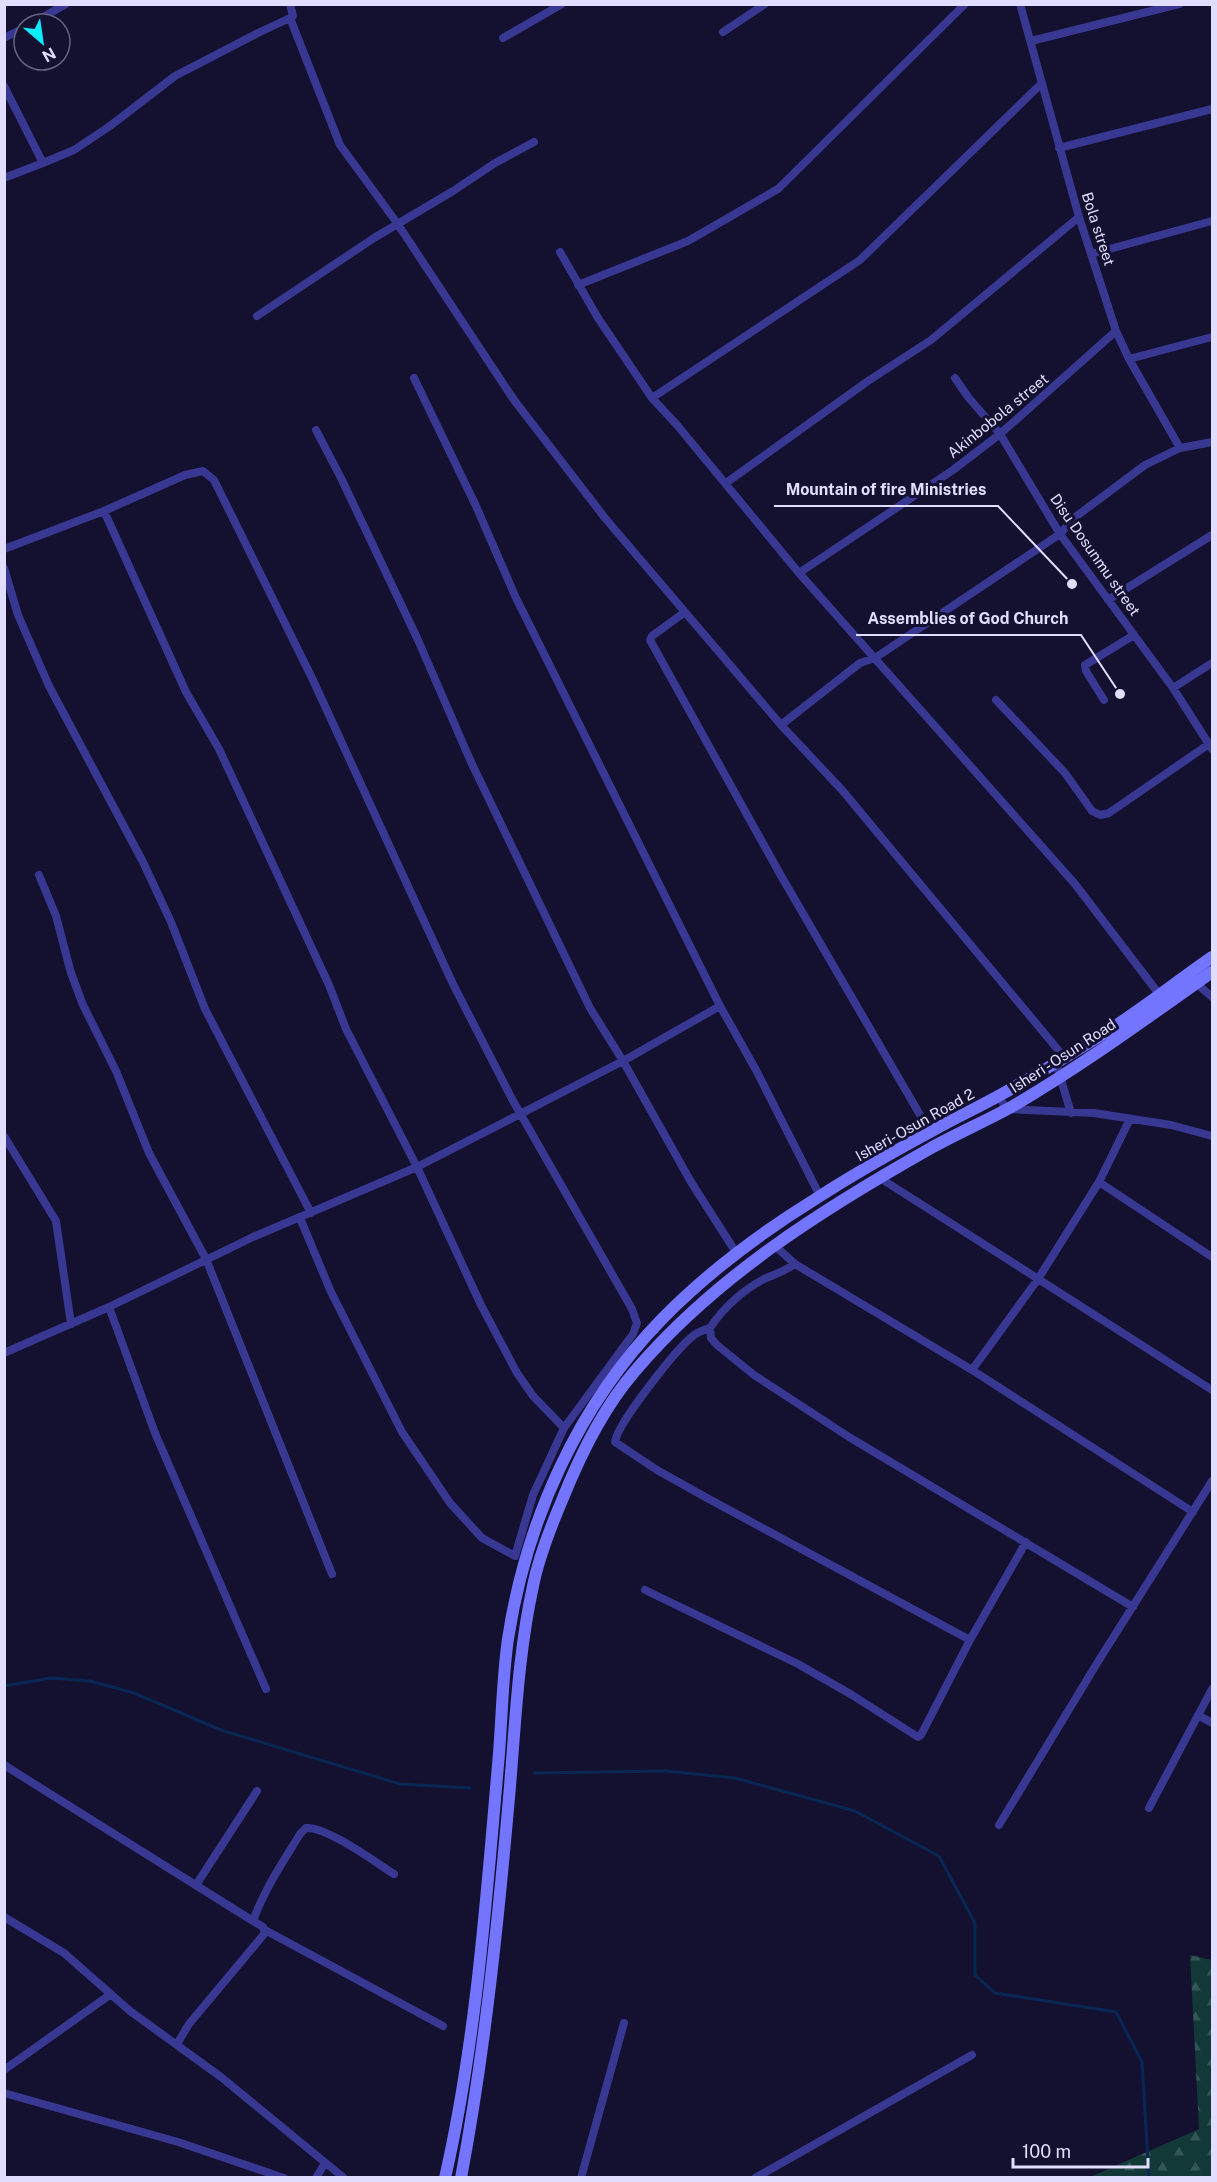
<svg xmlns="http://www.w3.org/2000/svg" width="1217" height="2182" font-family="'Public Sans',sans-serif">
<defs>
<pattern id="forest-firs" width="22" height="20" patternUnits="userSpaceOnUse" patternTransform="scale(1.5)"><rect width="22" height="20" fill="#123937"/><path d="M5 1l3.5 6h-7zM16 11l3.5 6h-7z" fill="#345555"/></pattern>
</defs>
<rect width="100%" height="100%" fill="#14102f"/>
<!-- forest -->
<path fill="url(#forest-firs)" d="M1190 1955 1212 1960V2177H1090L1199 2129Z"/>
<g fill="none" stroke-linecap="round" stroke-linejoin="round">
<!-- stream -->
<path stroke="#092754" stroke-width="3" d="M4 1686 51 1678 90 1681 134 1693 221 1730 400 1784 470 1788
M534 1773 666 1771 735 1778 855 1811 939 1856 975 1923V1975L995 1993 1116 2012 1142 2062 1149 2178"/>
<!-- street -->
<path stroke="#383791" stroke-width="8" d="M1020 4 1079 217 1116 331 1129 359 1180 448
M290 18 293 16 290 4
M31 24 66 4
M723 32 765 4
M4 38 24 28
M503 38 562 4
M1031 41 1179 4
M4 86 43 163 74 150 110 126 175 76 260 32 290 18 340 145 397 223 514 400 605 518 781 725 842 790 1064 1057
M1059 148 1212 109
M4 178 43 163
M560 252 598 318 652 398 677 425 799 573 1075 884 1159 994
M1091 254 1212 221
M578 285 688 241 778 189 965 4
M257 316 374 238 453 191 495 163 534 142
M1129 359 1212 337
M414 378 476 506 516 598 720 1006 756 1070 820 1196
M955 378 968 397 1000 434 1060 534 1173 688 1212 749
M652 398 860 260 1042 83
M316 430 341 478 418 640 471 762 590 1008 623 1061 691 1182 737 1254
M726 483 868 381 931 340 1079 217
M104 511 186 692 219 749 329 985 346 1029 417 1167 481 1305 517 1373 533 1396 564 1428
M4 549 104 511 185 475 203 471 214 480 312 678 453 984 512 1099 632 1309 637 1323 633 1334 564 1428 533 1495 515 1556 482 1538 450 1503 402 1432 331 1292 300 1218
M4 568 18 615 49 686 143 862 171 922 205 1009 311 1213
M799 573 953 470 1000 434 1116 331
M1108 600 1212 535
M685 612 652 636 650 640 780 874 930 1132
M1173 688 1212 663
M996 700 1065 773 1092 811 1100 815 1109 813 1209 744
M1104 700 1086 671 1085 665 1134 635
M781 725 860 663 875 658 1060 534 1074 518 1145 465 1180 448 1212 442
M39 875 56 916 71 973 83 1005 116 1071 149 1153 206 1259 332 1574
M1196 983 1212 997
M1056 1063 1071 1113
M998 1096 1007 1109 1094 1113 1171 1125 1212 1136
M4 1136 56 1221 71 1324
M880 1178 1212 1390
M1099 1182 1212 1257
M774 1245 795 1264 972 1370 1193 1512
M795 1264C783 1272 776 1274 764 1279 743 1290 723 1308 710 1328L711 1338 717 1345 754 1375 849 1437 1133 1607
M109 1307 155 1433 266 1689
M710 1328C704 1330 697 1332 693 1336 677 1348 617 1424 615 1442L657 1470 707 1498 970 1640
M4 1353 109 1307 253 1237 417 1167 623 1061 720 1006
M972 1370 1038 1279 1099 1182 1130 1119
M645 1590 798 1664 852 1695 918 1737 921 1735 970 1640 1026 1542
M1198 1715 1212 1723
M4 1765 253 1921
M1149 1808 1212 1689
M999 1825 1099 1660 1212 1481
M196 1885 257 1791
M4 1917 64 1953 130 2011 221 2077 344 2178
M265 1930 443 2026
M177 2044 189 2024 265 1933 263 1927 253 1921C264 1890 283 1862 300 1834L306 1828C326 1826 375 1862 394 1874
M4 2070 111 1994
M4 2093 178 2142 284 2178
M316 2178 325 2163
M581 2178 624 2023
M755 2178 972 2055"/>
<!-- secondary -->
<path stroke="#7475ff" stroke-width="12" d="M445 2178C476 2042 486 1902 498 1765 502 1723 502 1680 508 1639 526 1521 578 1405 662 1319 708 1272 762 1232 817 1198 854 1174 893 1152 932 1131 955 1118 979 1107 1002 1094 1036 1075 1070 1055 1103 1034 1141 1010 1176 982 1212 957
M461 2178C484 2056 497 1932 508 1809 515 1734 517 1659 533 1586 539 1556 551 1526 563 1498 581 1453 603 1408 635 1371 716 1276 823 1209 931 1148 958 1133 986 1121 1013 1106 1083 1065 1147 1018 1212 972"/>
</g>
<g text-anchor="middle" stroke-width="6" stroke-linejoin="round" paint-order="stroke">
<!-- street labels -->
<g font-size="15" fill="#e0ddff" stroke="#14102f">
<text transform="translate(1098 229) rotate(72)" y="5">Bola street</text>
<text transform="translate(998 416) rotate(-39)" y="5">Akinbobola street</text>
<text transform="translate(1095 555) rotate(55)" y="5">Disu Dosunmu street</text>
<text transform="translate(1063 1056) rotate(-33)" y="5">Isheri - Osun Road</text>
<text transform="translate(915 1125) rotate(-29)" y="5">Isheri- Osun Road 2</text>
</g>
</g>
<!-- callouts -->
<path fill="none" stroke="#e0ddff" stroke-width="2" d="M1072 584L998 506H774M1120 694L1081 635H856"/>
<g fill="#e0ddff" stroke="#14102f" stroke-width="2">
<circle cx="1072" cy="584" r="6"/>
<circle cx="1120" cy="694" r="6"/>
</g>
<g font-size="16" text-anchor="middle" font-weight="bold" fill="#e0ddff" stroke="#14102f" stroke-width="6" stroke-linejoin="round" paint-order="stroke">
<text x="886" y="495">Mountain of fire Ministries</text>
<text x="968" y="624">Assemblies of God Church</text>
</g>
<!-- border -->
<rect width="1217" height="2182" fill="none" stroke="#e0ddff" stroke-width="12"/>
<!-- north arrow -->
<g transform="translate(42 42) rotate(151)"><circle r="28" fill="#14102f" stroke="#666282" stroke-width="1.5"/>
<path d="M0-4.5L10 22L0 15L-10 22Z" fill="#09eeff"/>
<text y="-9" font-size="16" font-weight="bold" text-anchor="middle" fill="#e0ddff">N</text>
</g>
<!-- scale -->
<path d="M1013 2158v9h135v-9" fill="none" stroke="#e0ddff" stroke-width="3"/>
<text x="1022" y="2158" font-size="18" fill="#e0ddff" stroke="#14102f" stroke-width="4.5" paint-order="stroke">100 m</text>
</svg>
